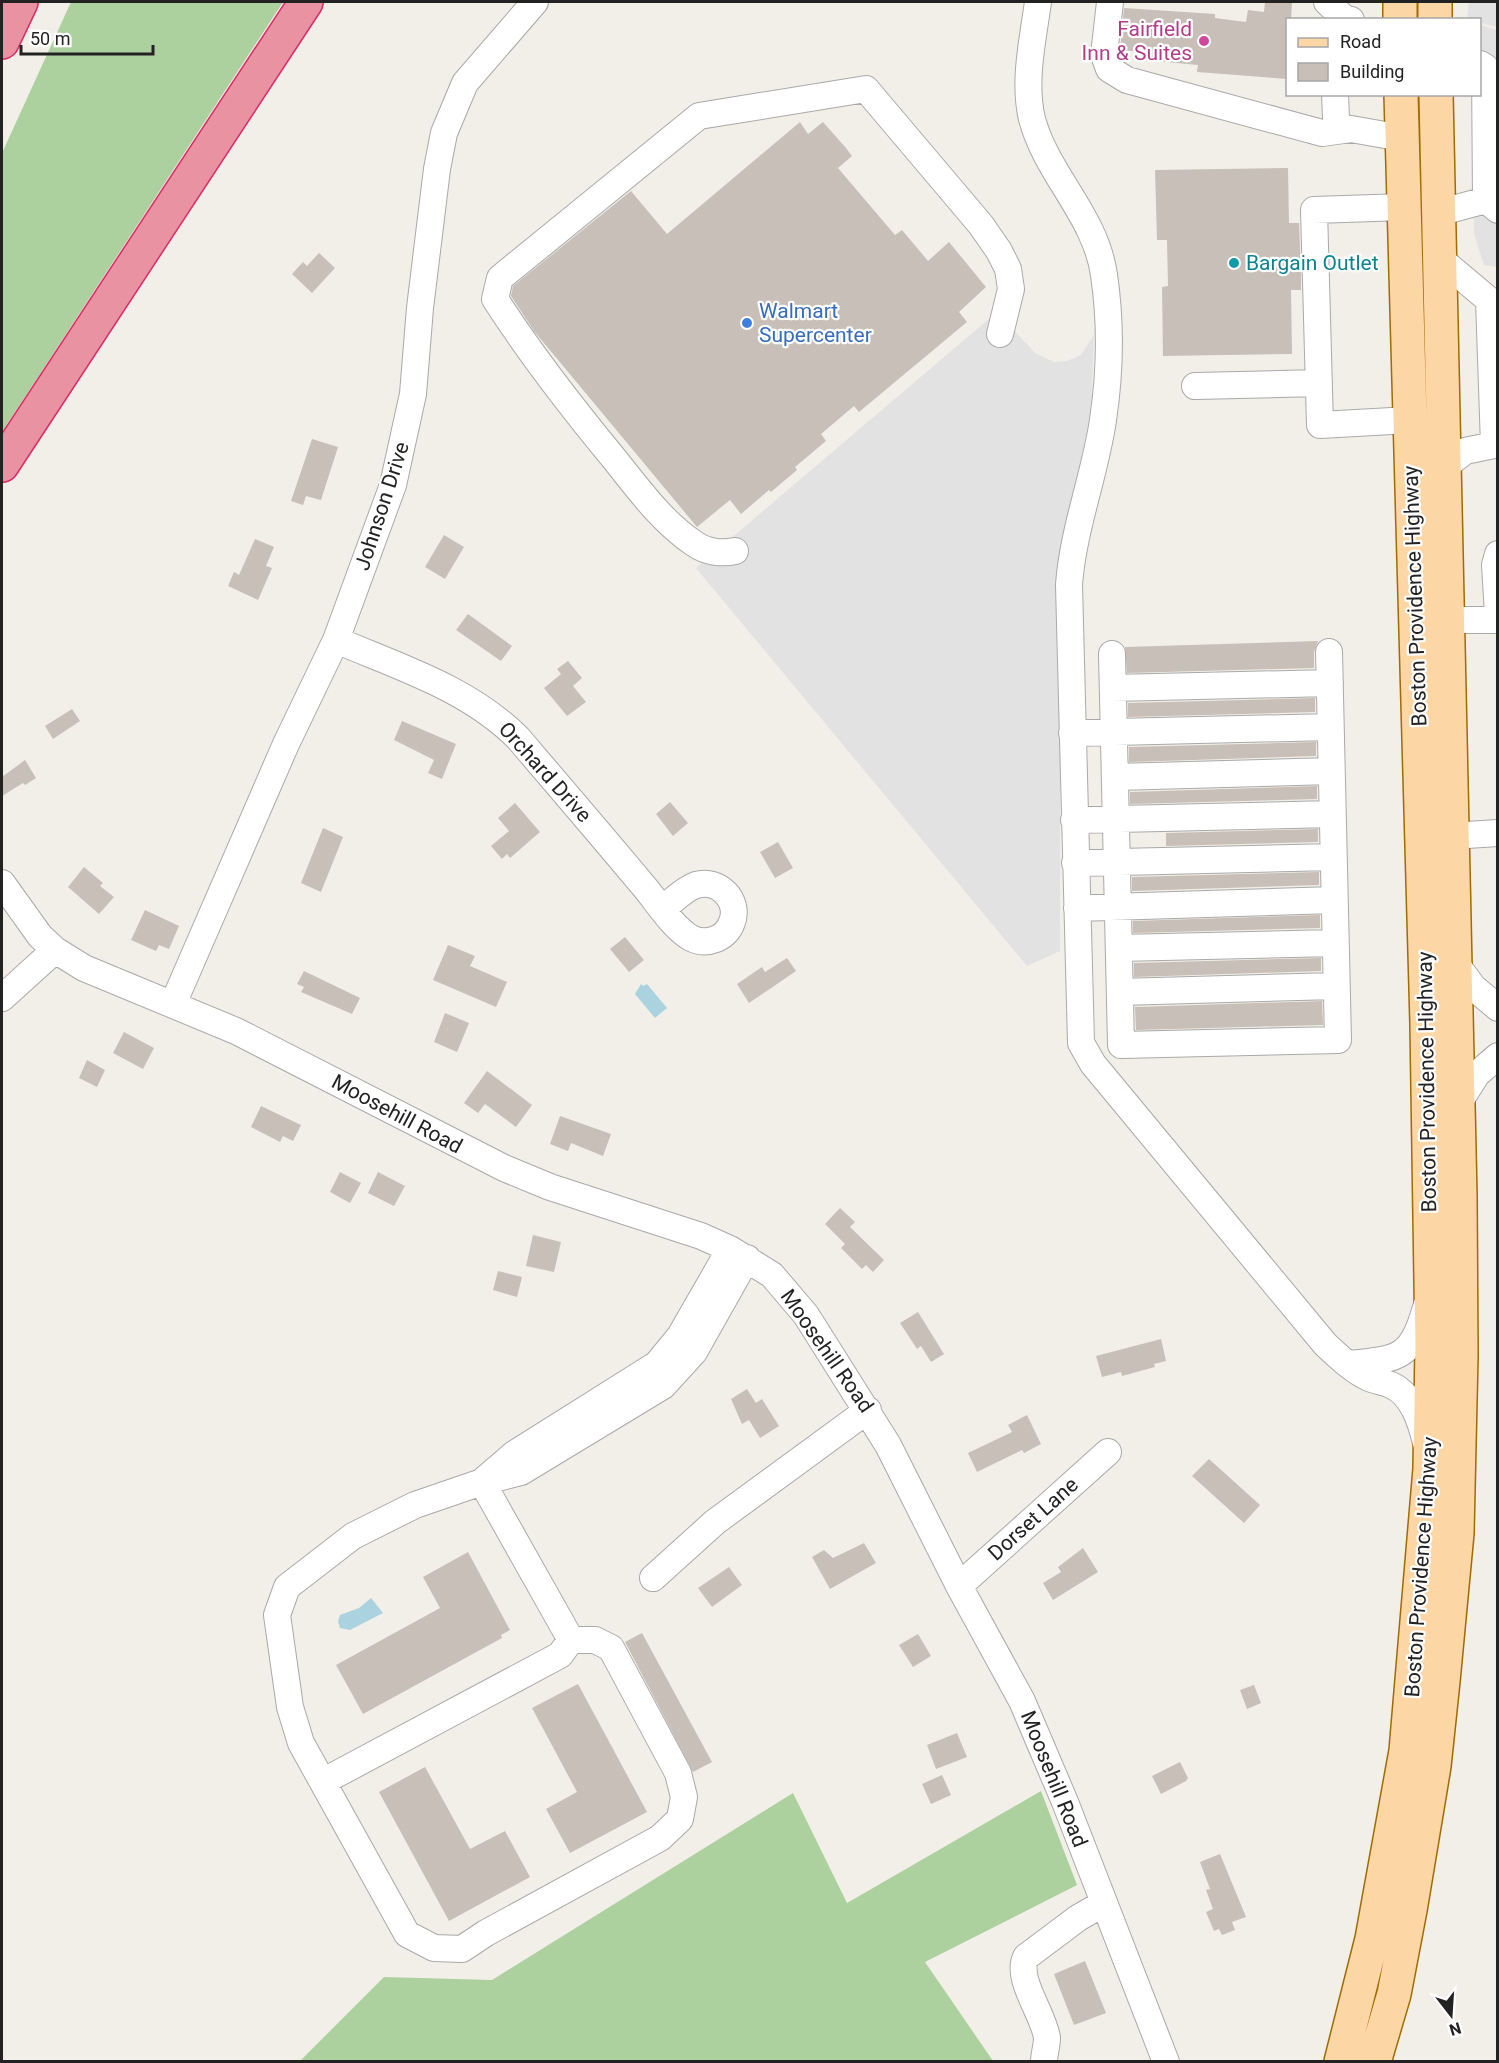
<svg xmlns="http://www.w3.org/2000/svg" width="1499" height="2063" font-family="Roboto,sans-serif">
<rect width="100%" height="100%" fill="#f2efe9"/>
<!-- forest -->
<path fill="#add19e" d="M71 2H283L2 432V153Z
M1041 1791 1077 1885 925 1962 993 2061H300L384 1977 492 1980 793 1793 847 1903Z"/>
<!-- parking -->
<path fill="#e2e2e2" d="M1469 2H1497V27L1480 23V20L1467 19Z
M1480 25 1497 30V267L1484 265 1474 234 1472 95 1480 94Z
M997 312 1035 353 1054 362 1067 361 1081 355 1094 335 1091 408 1076 489 1060 616V951L1027 966 696 568Z"/>
<!-- water -->
<path fill="#aad3df" d="M641 984 643 986 647 984 667 1008 655 1018 635 994Z
M371 1598 383 1613 350 1630 340 1628 338 1621 340 1615 359 1608Z"/>
<!-- building -->
<path fill="#c7bfb8" d="M1265 2H1292L1291 20H1287V79L1197 72 1198 65 1145 60V52L1120 50 1124 8 1215 14V18L1246 22 1248 10 1264 12Z
M800 122 808 134 823 122 846 148 852 156 838 168 895 235 902 230 928 261 949 242 986 287 959 312 967 322 859 412 854 406 821 434 826 441 795 467 797 470 771 492 769 490 741 514 730 500 697 527 534 331 511 296 513 286 631 191 667 234Z
M1288 168 1289 223H1299L1301 272V290H1291L1292 354 1163 356 1162 287 1168 286 1167 240H1157L1155 170Z
M319 253 335 268 312 293 292 274 303 262 307 266Z
M312 439 338 447 321 500 306 496 303 505 291 501Z
M444 535 464 547 445 579 425 567Z
M255 539 274 547 266 566 272 568 258 600 228 586 234 572 239 575Z
M468 614 512 646 501 661 456 630Z
M1318 641 1314 652V668L1127 673 1125 647Z
M568 661 582 678 573 686 586 702 567 716 544 688 561 674 557 669Z
M1315 698V712L1128 717V703Z
M72 709 80 721 53 739 45 726Z
M402 721 456 744 442 779 428 773 434 760 394 740Z
M1316 742V756L1129 762V747Z
M25 760 36 778 25 785 23 783 2 796V777Z
M1317 786V799L1130 804V792Z
M670 802 688 823 673 836 656 814Z
M515 803 540 832 510 858 507 854 502 859 491 846 509 831 498 818Z
M323 828 343 837 321 892 301 883Z
M1318 829V842L1166 846V833Z
M778 842 793 868 775 878 760 852Z
M84 867 103 883 100 886 114 897 99 914 68 887Z
M1319 872V885L1132 891V877Z
M145 910 179 926 169 949 159 945 156 951 131 940Z
M1320 915V928L1133 933V921Z
M625 937 644 960 629 972 610 949Z
M448 945 475 956 470 966 507 982 496 1007 433 980Z
M787 958 796 971 749 1003 737 984 762 967 765 972Z
M1321 958V971L1134 977V963Z
M304 971 360 998 352 1014 301 992 304 987 297 984Z
M1322 1001 1323 1025 1136 1030 1135 1007Z
M445 1013 469 1023 457 1052 434 1042Z
M124 1032 154 1048 143 1069 113 1053Z
M87 1060 105 1070 97 1087 79 1078Z
M487 1071 532 1105 516 1127 485 1104 478 1113 464 1103Z
M261 1106 301 1125 293 1141 283 1136 280 1142 251 1127Z
M560 1116 611 1134 603 1156 571 1143 568 1151 550 1144Z
M340 1172 361 1183 350 1203 330 1192Z
M378 1172 405 1186 394 1206 368 1193Z
M840 1208 855 1222 850 1227 884 1260 873 1272 866 1265 862 1269 841 1248 845 1244 825 1224Z
M533 1235 561 1242 554 1272 526 1266Z
M498 1271 522 1277 517 1297 493 1290Z
M918 1312 944 1354 931 1362 921 1346 917 1349 900 1323Z
M1161 1339 1166 1361 1154 1364 1155 1367 1122 1376 1121 1372 1102 1377 1096 1356Z
M747 1389 756 1403 762 1399 779 1426 760 1438 749 1420 742 1424 731 1399Z
M1027 1415 1041 1444 1024 1453 1022 1450 977 1472 968 1453 1012 1432 1008 1425Z
M1209 1459 1260 1505 1244 1523 1192 1476Z
M864 1543 876 1563 830 1589 812 1557 824 1550 833 1558Z
M1083 1548 1098 1572 1053 1600 1043 1583 1061 1572 1058 1567Z
M468 1552 510 1630 501 1635 502 1638 363 1714 336 1665 440 1608 423 1577Z
M729 1567 742 1585 712 1607 698 1588Z
M642 1633 712 1762 693 1772 625 1642Z
M918 1634 931 1656 913 1667 899 1645Z
M578 1684 647 1812 570 1853 546 1809 577 1792 532 1708Z
M1254 1685 1261 1703 1247 1709 1240 1690Z
M957 1733 967 1757 936 1769 927 1745Z
M1180 1762 1188 1778 1186 1781 1161 1794 1152 1776Z
M425 1767 470 1849 505 1831 530 1877 449 1921 379 1792Z
M942 1775 951 1795 931 1804 922 1784Z
M1220 1854 1246 1917 1232 1922 1235 1930 1222 1935 1219 1929 1214 1931 1206 1912 1213 1909 1206 1890 1210 1889 1200 1862Z
M1085 1961 1106 2013 1074 2025 1054 1974Z"/>
<g fill="none" stroke-linecap="round" stroke-linejoin="round">
<!-- minor casing -->
<g stroke="#a9a9a9" stroke-width="28">
<path id="minor" d="M1038 2C1033 39 1023 81 1032 119 1047 175 1096 216 1104 275 1111 322 1110 373 1103 420 1095 475 1073 529 1069 585L1081 1043 1093 1064 1325 1344C1338 1356 1353 1371 1369 1378 1376 1381 1384 1382 1391 1385 1413 1395 1421 1422 1426 1443
M1110 2 1104 55 1109 69 1127 80 1322 133 1351 129 1402 138
M1327 2 1344 18 1351 20
M1480 64 1485 67 1486 200
M1335 94 1336 118 1341 128
M1404 207 1314 210 1320 425 1410 420
M1438 213 1486 200 1498 210
M1439 258 1489 300 1494 445 1465 451 1442 469
M1195 386 1319 383
M735 551C722 554 706 552 695 544 664 524 639 490 616 461 573 409 531 355 495 299L500 278 699 116 866 89 981 225 999 251 1008 269 1011 289 1000 334
M1498 554 1495 565 1498 614
M1446 620H1498
M336 640C399 667 468 688 518 738 559 786 601 835 642 884 656 900 672 927 691 938 706 946 726 939 732 922 740 901 719 878 696 885 684 889 673 901 663 908
M1112 654 1121 1045 1338 1040 1329 652
M1113 688 1330 683
M1072 733 1330 727
M1115 777 1331 771
M1074 820 1332 814
M1451 836 1498 833
M1075 863 1333 857
M2 883 40 936 55 950 84 968 236 1031 504 1168 550 1187 701 1236 730 1249 772 1275 806 1315 888 1445 959 1586 1022 1701 1065 1802 1166 2062
M1077 908 1334 900
M1119 948 1335 943
M1454 961 1473 987 1498 1008
M1120 992 1336 986
M2 998 55 950
M173 1004 286 744 336 640 393 485 413 394 420 308 437 169 444 133 465 83 535 2
M1458 1104 1477 1074 1498 1056
M1349 1364C1401 1359 1412 1358 1427 1304
M485 1479 514 1454 657 1364 680 1336 730 1249
M482 1482 571 1640H595L611 1648 678 1773 684 1797 680 1819 660 1838 486 1933 462 1949 434 1948 407 1934 301 1743 290 1707 277 1615 287 1587 353 1536 415 1505Z
M482 1482 521 1472 663 1386 694 1352 747 1258
M653 1578 715 1522 868 1410
M959 1586 1108 1452
M324 1781 560 1655 571 1640
M1044 2062C1044 2054 1047 2046 1047 2038 1044 2014 1015 1979 1026 1957L1078 1918 1104 1903"/>
</g>
<!-- major casing -->
<g stroke="#a06b00" stroke-width="36">
<path id="major" d="M1400 2V20
M1435 2V20
M1341 2062 1372 1939 1406 1751 1430 1469 1432 1345 1427 1024 1401 94
M1374 2062 1394 1994 1410 1910 1434 1766 1443 1681 1457 1533 1461 1356 1460 1196 1436 94"/>
</g>
<!-- highway casing -->
<g stroke="#dc2a67" stroke-width="36">
<path id="highway" d="M2 42 21 2
M2 465 306 2"/>
</g>
<!-- minor -->
<use href="#minor" stroke="#fff" stroke-width="26"/>
<!-- major -->
<use href="#major" stroke="#fcd6a4" stroke-width="33"/>
<!-- highway -->
<use href="#highway" stroke="#e892a2" stroke-width="33"/>
</g>
<!-- markers -->
<circle fill="#d1479c" stroke="#fff" stroke-width="2" cx="1204" cy="41" r="6"/>
<circle fill="#0f9aa8" stroke="#fff" stroke-width="2" cx="1234" cy="263" r="6"/>
<circle fill="#3f7fe0" stroke="#fff" stroke-width="2" cx="747" cy="323" r="6"/>
<g text-anchor="middle" stroke-width="4.5" stroke-linejoin="round" paint-order="stroke">
<!-- hotel labels -->
<g font-size="21" fill="#b23c85" stroke="#fff" text-anchor="end">
<text x="1192" y="36">Fairfield<tspan x="1192" dy="24">Inn &amp; Suites</tspan></text>
</g>
<!-- culture labels -->
<g font-size="21" fill="#0d838f" stroke="#fff" text-anchor="start">
<text x="1246" y="270">Bargain Outlet</text>
</g>
<!-- shop labels -->
<g font-size="21" fill="#366cbe" stroke="#fff" text-anchor="start">
<text x="759" y="318">Walmart<tspan x="759" dy="24">Supercenter</tspan></text>
</g>
<!-- street labels -->
<g font-size="21" fill="#222" stroke="#fff">
<text transform="translate(382 506) rotate(-72)" y="7">Johnson Drive</text>
<text transform="translate(1415 596) rotate(-92)" y="7">Boston Providence Highway</text>
<text transform="translate(545 772) rotate(48)" y="7">Orchard Drive</text>
<text transform="translate(1427 1082) rotate(-91)" y="7">Boston Providence Highway</text>
<text transform="translate(397 1114) rotate(28)" y="7">Moosehill Road</text>
<text transform="translate(827 1351) rotate(55)" y="7">Moosehill Road</text>
<text transform="translate(1033 1519) rotate(-42)" y="7">Dorset Lane</text>
<text transform="translate(1421 1567) rotate(-86)" y="7">Boston Providence Highway</text>
<text transform="translate(1054 1779) rotate(68)" y="7">Moosehill Road</text>
</g>
</g>
<!-- border -->
<rect width="1499" height="2063" fill="none" stroke="#222222" stroke-width="6"/>
<!-- legend -->
<rect x="1286" y="18" width="195" height="78" fill="#ffffff" stroke="#a7a7a7" stroke-width="1.5"/>
<rect x="1298" y="38" width="30" height="9" fill="#fcd6a4" stroke="#a7a7a7" stroke-width="1.5"/>
<text x="1340" y="48" font-size="18" fill="#222222">Road</text>
<rect x="1298" y="63" width="30" height="18" fill="#c7bfb8" stroke="#a7a7a7" stroke-width="1.5"/>
<text x="1340" y="78" font-size="18" fill="#222222">Building</text>
<!-- north arrow -->
<g transform="translate(1451 2015) rotate(163)" stroke="#ffffff" stroke-width="4.5" paint-order="stroke">
<path d="M0-4.5L10 22L0 15L-10 22Z" fill="#222222"/>
<text y="-9" font-size="16" font-weight="bold" text-anchor="middle" fill="#222222">N</text>
</g>
<!-- scale -->
<path d="M21 45v9h132v-9" fill="none" stroke="#222222" stroke-width="3"/>
<text x="30" y="45" font-size="18" fill="#222222" stroke="#ffffff" stroke-width="4.5" paint-order="stroke">50 m</text>
</svg>
